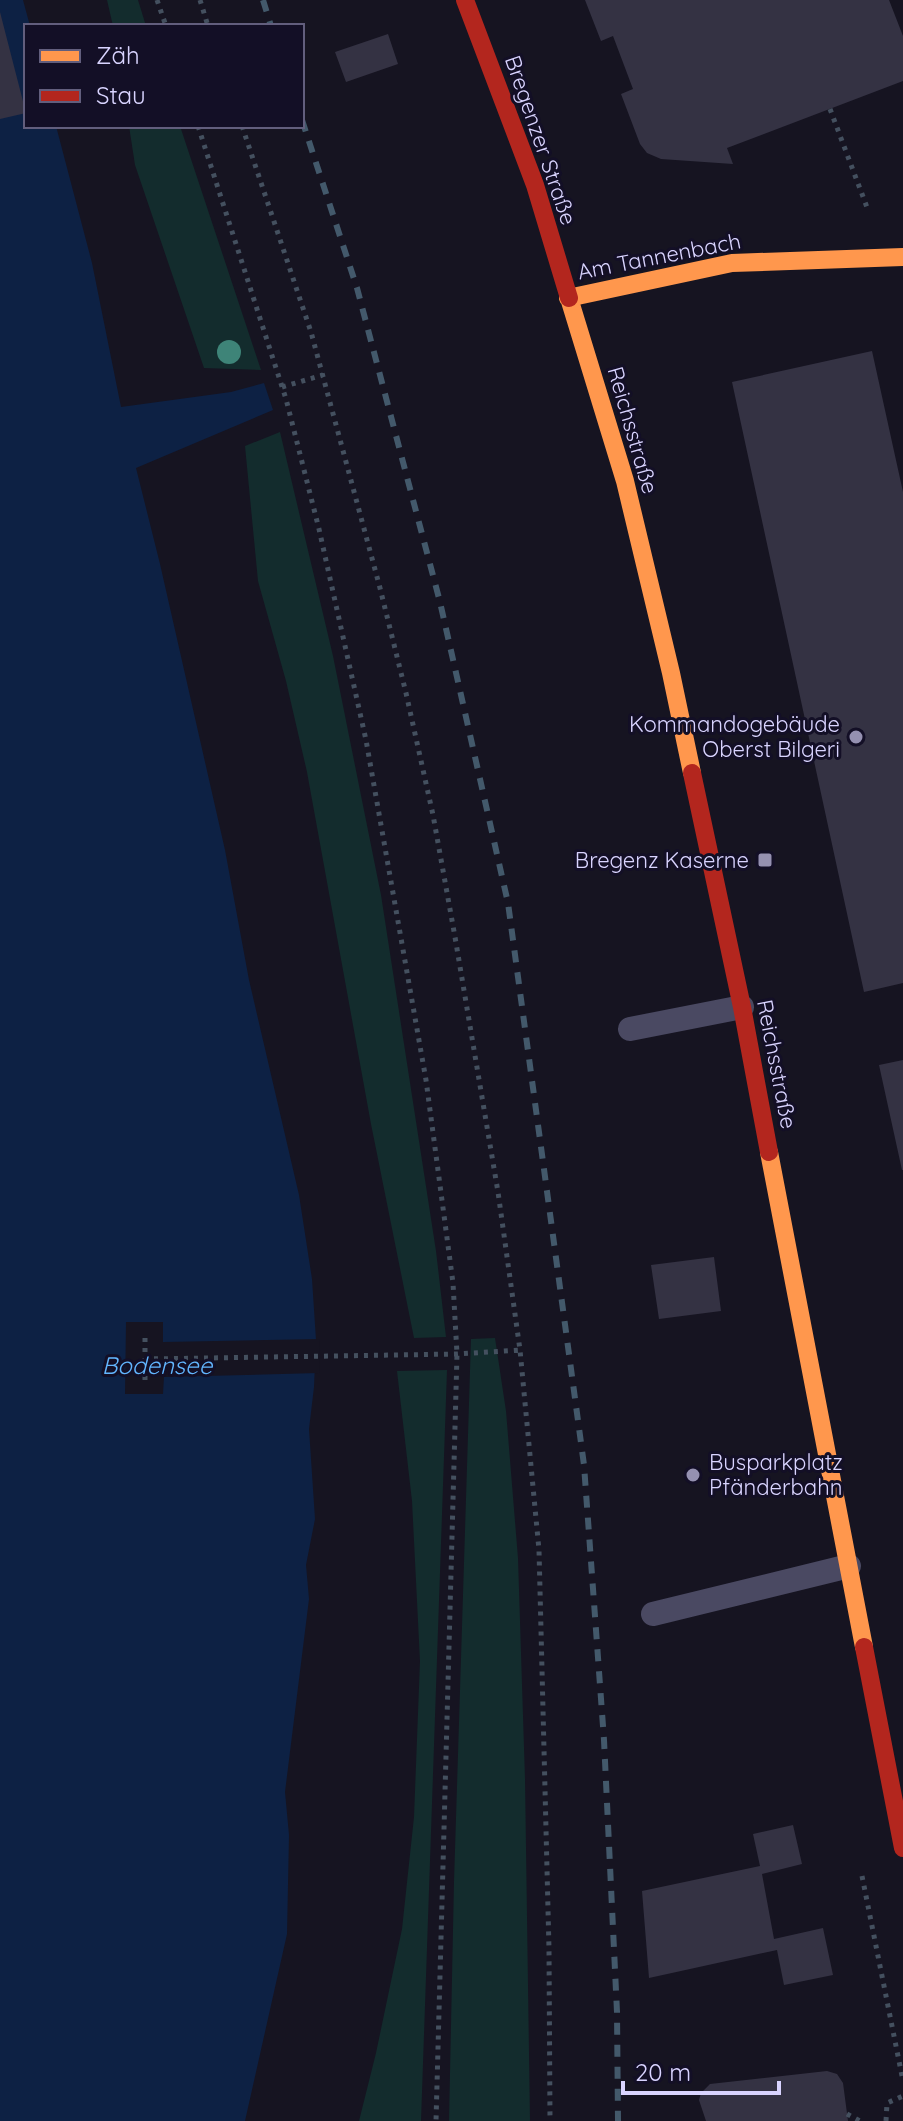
<svg xmlns="http://www.w3.org/2000/svg" width="903" height="2121" font-family="Quicksand,sans-serif">
<rect width="100%" height="100%" fill="#161421"/>
<!-- green -->
<path fill="#132c2d" d="M107 0H138L146 26H113Z
M129 126H180L261 370 204 368 135 165Z
M280 432 333 656 381 895 436 1251 446 1337 414 1338 371 1124 307 772 286 681 258 581 245 446Z
M495 1338 506 1411 518 1558 525 1779 530 2121H449L454 1882 471 1339Z
M447 1370 421 2121H359L376 2053 402 1929 414 1817 420 1661 412 1501 397 1371Z"/>
<!-- water -->
<path fill="#0d2144" d="M0 0H23L30 26H26V126H56L92 263 121 407 231 392 264 383 273 410 136 468 160 564 225 850 249 980 299 1195 312 1279 316 1340 314 1387 309 1429 315 1519 306 1565 309 1599 285 1792 289 1835 287 1934 245 2121H0Z"/>
<!-- pier -->
<path fill="#161421" d="M126 1322H163V1342L320 1339 319 1373 164 1377 163 1394H125Z"/>
<!-- building -->
<path fill="#343243" d="M585 0H889L903 36V81L727 148 733 164 661 159 647 153 640 144 621 94 633 89 613 36 601 41Z
M0 12 26 113 0 119Z
M388 34 398 64 346 82 335 52Z
M872 351 903 492V983L864 992 732 382Z
M903 1060V1170H902L879 1065Z
M714 1257 721 1311 659 1319 651 1265Z
M793 1825 802 1864 762 1874 774 1939 823 1928 833 1975 784 1985 777 1950 649 1978 642 1891 760 1866 753 1834Z
M827 2071 837 2074 843 2083 848 2121H706L699 2100 701 2093 710 2084Z"/>
<g fill="none" stroke-linecap="round" stroke-linejoin="round">
<!-- path -->
<path stroke="#44505f" stroke-width="5" stroke-dasharray="4 6" stroke-linecap="butt" d="M157 0 166 26
M200 0 208 26
M830 109 868 210
M198 126 286 399 319 529 366 740 426 1080 453 1283 457 1354 436 2121
M242 126 311 332 380 588 406 693 433 815 455 937 498 1192 520 1350 539 1550 549 1949 550 2121
M282 387 323 375
M145 1338V1359L457 1354 520 1350
M145 1380V1359
M862 1876 903 2081
M847 2114 860 2121
M886 2121 887 2103 903 2096"/>
<!-- lane -->
<path stroke="#4a4962" stroke-width="24" d="M630 1029 742 1007
M653 1614 849 1566"/>
<!-- slow -->
<path stroke="#ff974d" stroke-width="18" d="M568 298 732 263 903 257
M569 298 625 481 671 673 692 773
M769 1152 864 1647"/>
<!-- jam -->
<path stroke="#b3261e" stroke-width="18" d="M465 0 535 185 569 298
M692 773 742 1007 769 1152
M864 1647 903 1848"/>
<!-- rail -->
<path stroke="#43596b" stroke-width="6" stroke-dasharray="12 10" stroke-linecap="butt" d="M263 0 271 26
M302 120 357 288 440 602 508 903 584 1465 604 1740 617 2012 618 2121"/>
</g>
<!-- trees -->
<circle fill="#3e8478" cx="229" cy="352" r="12"/>
<!-- markers -->
<g fill="#9591b1" stroke="#130f26" stroke-width="3">
<circle cx="856" cy="737" r="8"/>
<rect x="757" y="852" width="16" height="16" rx="4"/>
<circle cx="693" cy="1475" r="8"/>
</g>
<g text-anchor="middle" stroke-width="6" stroke-linejoin="round" paint-order="stroke">
<!-- street labels -->
<g font-size="22" fill="#d9d4ff" stroke="#130f26">
<text transform="translate(541 140) rotate(71)" y="8">Bregenzer Straße</text>
<text transform="translate(659 256) rotate(-11)" y="8">Am Tannenbach</text>
<text transform="translate(633 430) rotate(74)" y="8">Reichsstraße</text>
<text transform="translate(777 1064) rotate(79)" y="8">Reichsstraße</text>
</g>
<!-- poi labels -->
<g font-size="22" fill="#d9d4ff" stroke="#130f26" text-anchor="end">
<text x="840" y="732">Kommandogebäude<tspan x="840" dy="25">Oberst Bilgeri</tspan></text>
<text x="749" y="868">Bregenz Kaserne</text>
<text x="709" y="1470" text-anchor="start">Busparkplatz<tspan x="709" dy="25">Pfänderbahn</tspan></text>
</g>
<!-- water labels -->
<g font-size="24" font-style="italic" fill="#62b6ff" stroke="#130f26">
<text x="157" y="1374">Bodensee</text>
</g>
</g>
<!-- legend -->
<rect x="24" y="24" width="280" height="104" fill="#130f26" stroke="#625e7d" stroke-width="2"/>
<rect x="40" y="50" width="40" height="12" fill="#ff974d" stroke="#625e7d" stroke-width="2"/>
<text x="96" y="64" font-size="24" fill="#d9d4ff">Zäh</text>
<rect x="40" y="90" width="40" height="12" fill="#b3261e" stroke="#625e7d" stroke-width="2"/>
<text x="96" y="104" font-size="24" fill="#d9d4ff">Stau</text>
<!-- scale -->
<path d="M623 2081v12h156v-12" fill="none" stroke="#d9d4ff" stroke-width="4"/>
<text x="635" y="2081" font-size="24" fill="#d9d4ff" stroke="#130f26" stroke-width="6" paint-order="stroke">20 m</text>
</svg>
